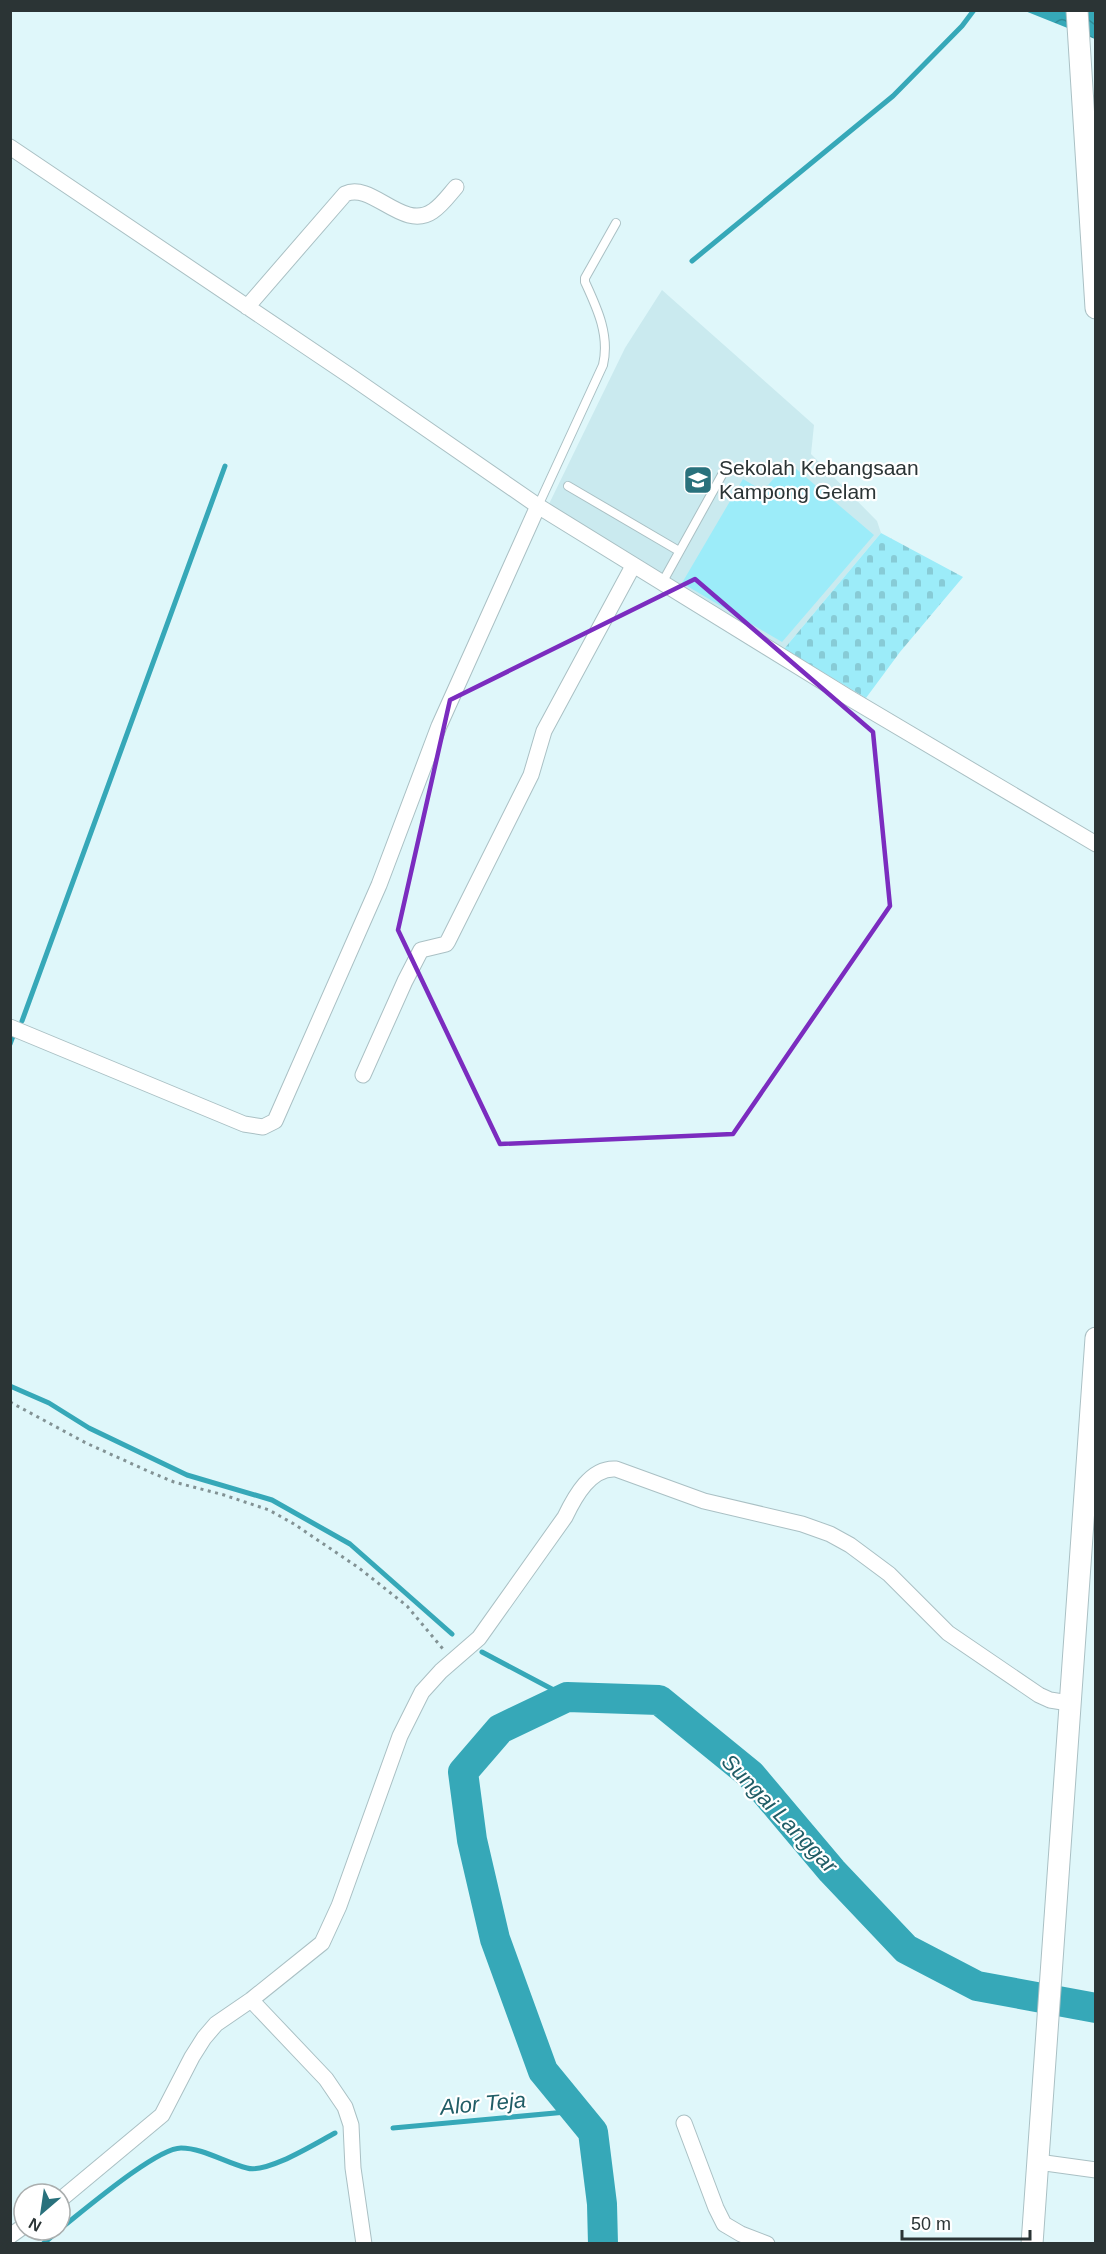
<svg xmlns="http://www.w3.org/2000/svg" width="1106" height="2254" font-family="Helvetica,sans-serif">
<defs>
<pattern id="cemetery-stones" width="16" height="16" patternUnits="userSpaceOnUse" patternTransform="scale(1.5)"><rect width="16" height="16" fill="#9cecf9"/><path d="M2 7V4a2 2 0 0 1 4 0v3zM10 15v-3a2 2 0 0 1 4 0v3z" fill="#87cbd6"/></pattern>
<pattern id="water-waves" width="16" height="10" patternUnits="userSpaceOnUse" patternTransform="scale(1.5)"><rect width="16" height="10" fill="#36a8b8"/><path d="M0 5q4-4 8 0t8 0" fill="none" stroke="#2e8a96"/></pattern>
</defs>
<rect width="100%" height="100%" fill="#dff7fa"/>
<!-- built -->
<path fill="#caeaef" d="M662 290 814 425 811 454 877 521 881 533 784 649 548 506 625 348Z"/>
<!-- cemetery -->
<path fill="url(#cemetery-stones)" d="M881 533 963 577 900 652 866 698 784 649Z"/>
<!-- garden -->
<path fill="#9cecf9" d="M788 462 874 535 782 642 682 583 743 479 763 491Z"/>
<!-- water -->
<path fill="url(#water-waves)" d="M1025 11H1095V39Z"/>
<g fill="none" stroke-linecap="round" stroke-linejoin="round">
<!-- stream -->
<path stroke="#36a8b8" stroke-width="5" d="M692 261 893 96 962 26 974 10
M22 1021 225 466
M10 1044 13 1036
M10 1386 49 1403 89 1428 187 1475 272 1500 350 1544 452 1634
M482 1652 567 1697
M393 2128 577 2111
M60 2229C82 2212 156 2148 181 2148 203 2148 226 2163 247 2168 267 2174 316 2143 335 2133
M43 2244 59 2230"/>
<!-- river -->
<path stroke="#36a8b8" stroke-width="30" d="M603 2244 602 2204 593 2132 543 2071 495 1939 472 1840 463 1772 500 1729 567 1697 659 1700 751 1775 832 1871 906 1949 977 1986 1096 2008"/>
<!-- lane casing -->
<g stroke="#aac0c4" stroke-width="10">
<path id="lane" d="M568 486 679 551
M538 506 603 365C610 335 597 308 585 282V278L616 223
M662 583 728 464"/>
</g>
<!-- street casing -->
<g stroke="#aac0c4" stroke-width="17">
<path id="street" d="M10 147 350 376 538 506 846 696 1096 844
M247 307 345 194C372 181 403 232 433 211 442 205 449 195 456 187
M10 1027 244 1124 263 1127 275 1121 379 885 439 726 538 506
M363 1075 405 981 421 950 446 944 448 941 531 775 544 731 633 566
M251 2000 326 2079 345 2107 351 2125 353 2168 364 2244
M684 2123 716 2208 724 2224 741 2234 767 2244
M1038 2162 1096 2170
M60 2200 162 2115 192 2057 204 2038 216 2024 251 2000 322 1943 339 1906 400 1736 422 1692 441 1671 479 1638 565 1517C575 1496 591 1467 616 1469L704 1501 802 1524 830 1534 850 1545 889 1574 948 1633 1039 1695 1050 1700 1069 1703
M10 2236 24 2226"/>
</g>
<!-- secondary casing -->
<g stroke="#aac0c4" stroke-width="23">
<path id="secondary" d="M1077 10 1096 308
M1032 2244 1096 1338"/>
</g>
<!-- path -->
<path stroke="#829294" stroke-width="3" stroke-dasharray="3 4.5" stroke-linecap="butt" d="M10 1402 86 1443 150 1472 174 1482 224 1495 269 1510 294 1524 359 1568 407 1606 443 1649"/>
<!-- lane -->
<use href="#lane" stroke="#fff" stroke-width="8"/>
<!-- street -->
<use href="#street" stroke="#fff" stroke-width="15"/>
<!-- secondary -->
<use href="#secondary" stroke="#fff" stroke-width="21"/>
</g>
<!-- marked area -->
<path fill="none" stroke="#7b2cbf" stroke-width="4.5" stroke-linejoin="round" d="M695 579 873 732 890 906 733 1134 500 1144 398 930 450 700Z"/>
<!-- icons -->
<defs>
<g id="school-square" transform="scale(1.5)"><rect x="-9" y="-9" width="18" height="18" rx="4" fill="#29717c" stroke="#fff"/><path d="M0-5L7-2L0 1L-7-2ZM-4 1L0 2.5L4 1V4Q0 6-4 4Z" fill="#fff"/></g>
</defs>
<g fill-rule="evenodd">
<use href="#school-square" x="698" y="480"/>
</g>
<g text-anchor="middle" stroke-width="4.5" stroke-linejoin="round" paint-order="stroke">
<!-- poi labels -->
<g font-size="21" fill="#2b3435" stroke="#fff" text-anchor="start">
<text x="719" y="475">Sekolah Kebangsaan<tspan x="719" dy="24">Kampong Gelam</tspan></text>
</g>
<!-- water labels -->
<g font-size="22" font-style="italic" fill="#205d66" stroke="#fff">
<text transform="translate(780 1813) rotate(46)" y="8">Sungai Langgar</text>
<text transform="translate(483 2103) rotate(-5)" y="8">Alor Teja</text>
</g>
</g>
<!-- border -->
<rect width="1106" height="2254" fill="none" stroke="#2b3435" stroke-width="24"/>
<!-- north arrow -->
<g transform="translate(42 2212) rotate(209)"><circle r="28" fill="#ffffff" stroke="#aaaeae" stroke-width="1.5"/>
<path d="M0-4.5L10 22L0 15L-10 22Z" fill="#29717c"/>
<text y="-9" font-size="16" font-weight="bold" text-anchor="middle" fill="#2b3435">N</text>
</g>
<!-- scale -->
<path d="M902 2230v9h128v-9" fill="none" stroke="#2b3435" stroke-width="3"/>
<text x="911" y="2230" font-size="18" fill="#2b3435" stroke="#ffffff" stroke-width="4.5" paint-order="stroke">50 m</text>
</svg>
